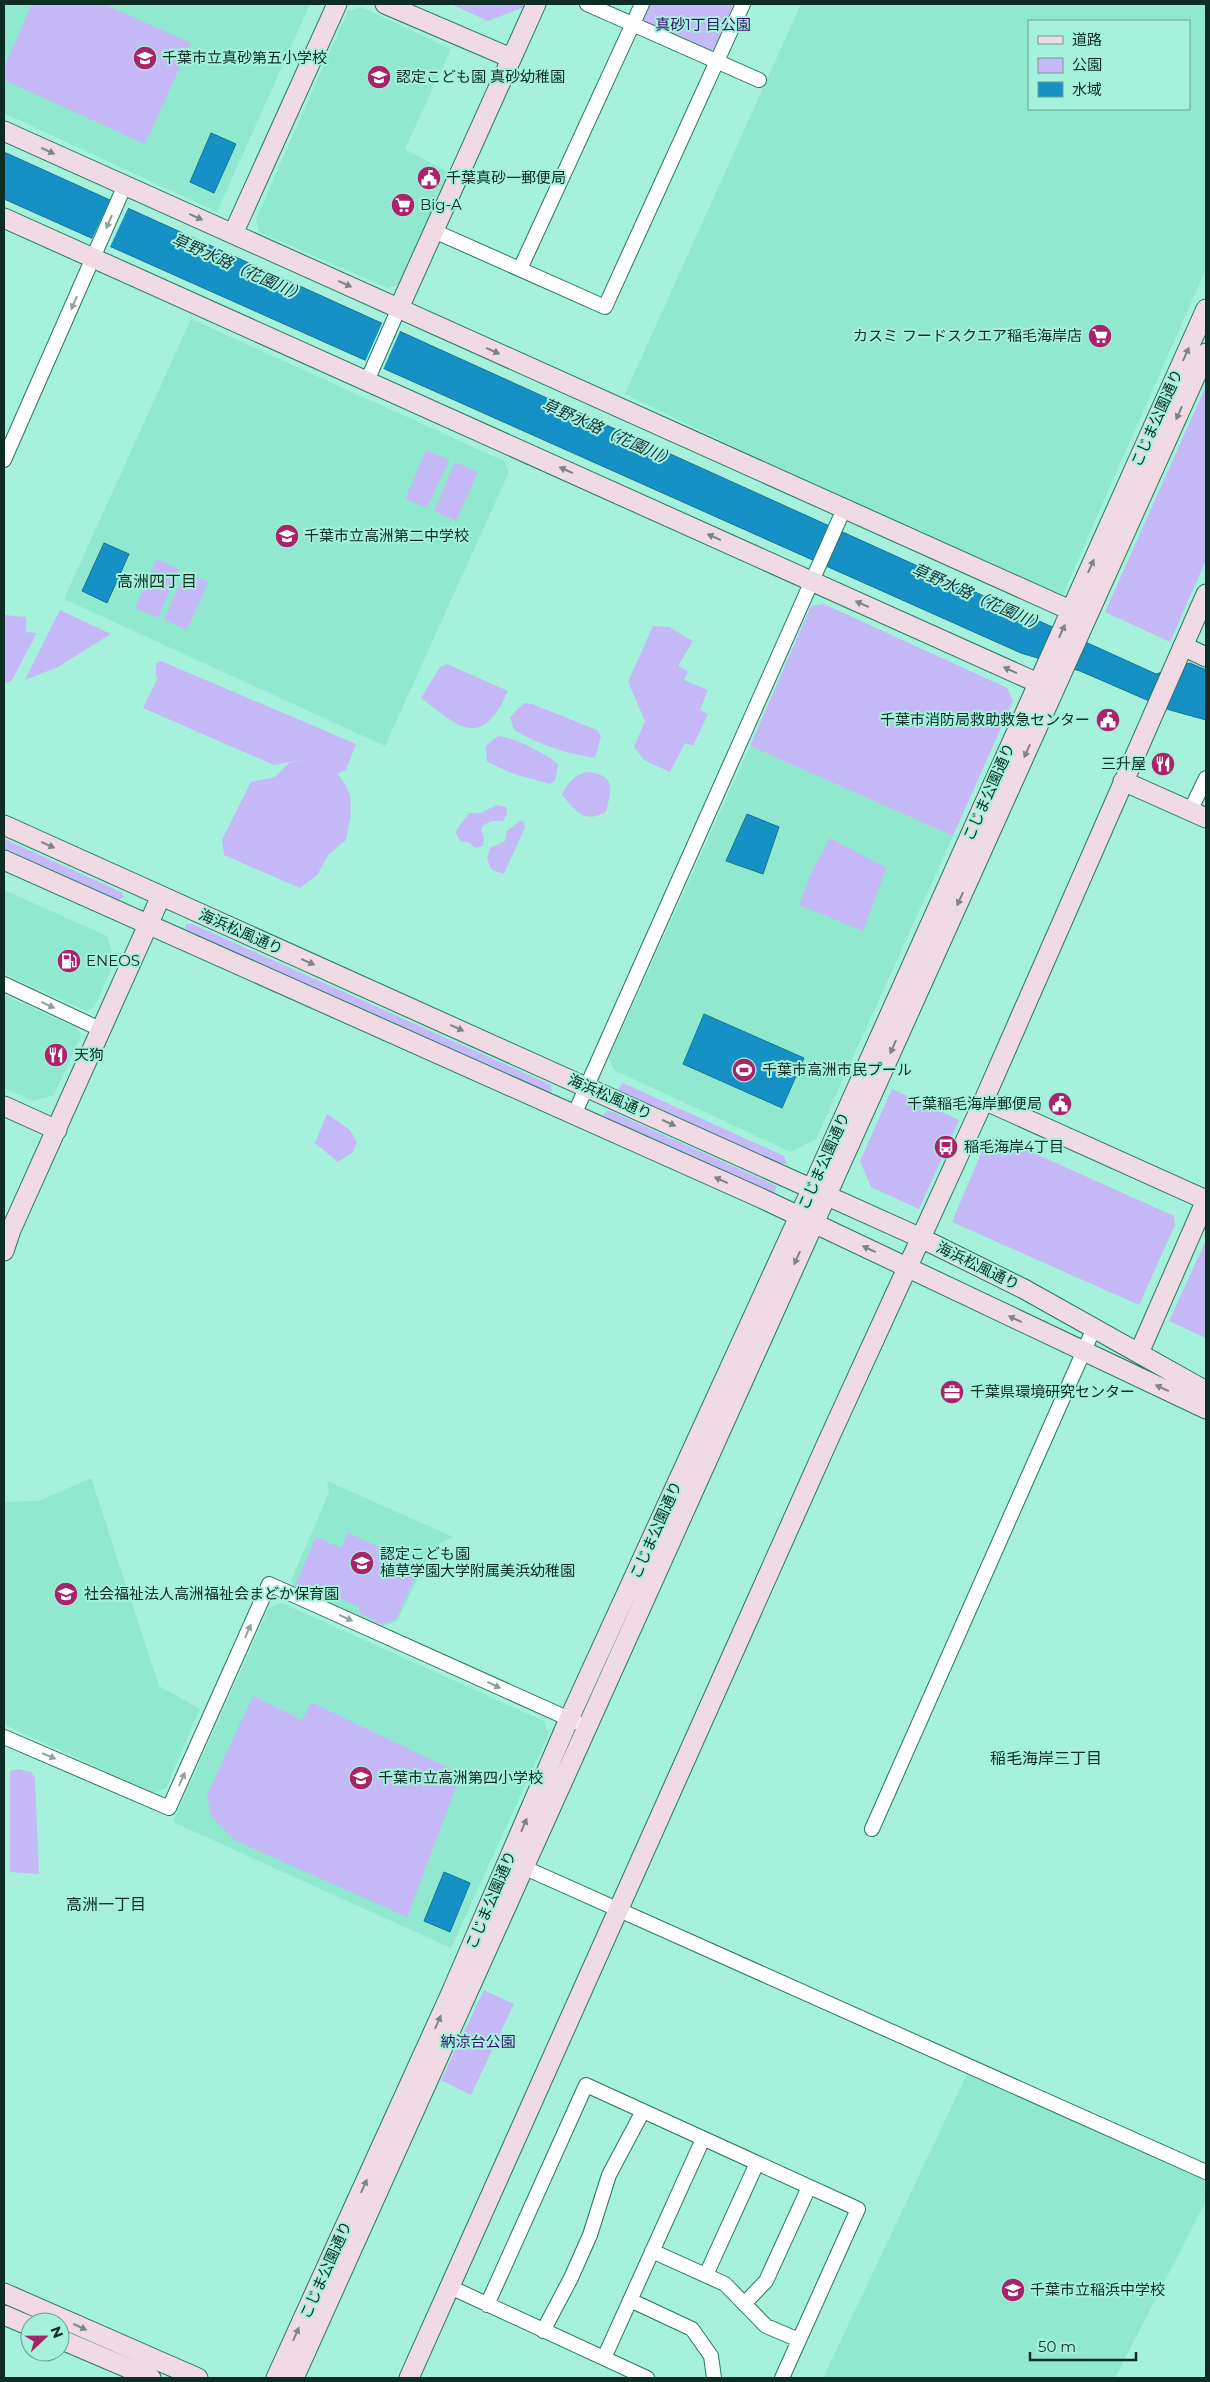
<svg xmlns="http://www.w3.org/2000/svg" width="1210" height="2382" font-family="Montserrat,'Noto Sans JP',sans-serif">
<rect width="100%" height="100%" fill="#a5f1db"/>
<!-- built -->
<path fill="#90e8cf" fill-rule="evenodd" d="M4 4H310L217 212 4 113Z
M801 4H1206V269L1062 596 815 486 625 394ZM1029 21H1189V109H1029Z
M361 7 451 49 405 149 451 174 401 284 388 288 259 232 256 219 348 11Z
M191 319 504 461 509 472 385 746 64 599Z
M750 746 953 836 816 1139 791 1152 614 1070 609 1058Z
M4 890 107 936 115 961 94 1007 86 1011 4 974Z
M4 995 77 1028 81 1036 54 1095 33 1101 4 1088Z
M91 1478 159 1686 200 1709 166 1788 154 1793 7 1726 4 1721V1502L39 1501Z
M327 1481 453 1537 433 1547 397 1621 381 1627 294 1587 291 1580 329 1493Z
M282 1603 544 1721 549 1733 451 1948 173 1822 269 1608Z
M967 2074 1206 2181V2201L1115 2378H823Z"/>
<!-- green -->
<path fill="#c6b9f7" d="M32 4H104L191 43 145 144 4 80V68Z
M451 4H525L524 7 488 21Z
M649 4H735L715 48 709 51 645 23 643 17Z
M1206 386V560L1170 642 1105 612Z
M426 450 449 460 427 508 405 499Z
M455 462 478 472 456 521 434 511Z
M157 559 179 569 158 618 135 608Z
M185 572 208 582 187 630 164 620Z
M824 604 1007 688 1013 701 953 836 750 746 811 606Z
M60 610 111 634 58 667 25 680Z
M4 615 26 617V632L37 633 12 680 7 683 4 681Z
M653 626 669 627 693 641 678 666 688 671 684 680 708 690 700 710 708 714 693 746 685 743 670 772 644 760 634 747 645 721 628 682Z
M161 661 356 744 346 770 337 774C357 794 351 814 346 840L329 854 317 875 300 888 224 855 222 840 251 782 275 777 289 763 306 759 274 765 143 708 158 678 156 677V663Z
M447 664 508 691C482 749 461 729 421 698L440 667Z
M524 703 532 704 597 730 601 736 595 758C565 753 540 745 514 730L510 717Z
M498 736C518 739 542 751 558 764L555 781 550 784 514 774 487 762 486 746Z
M589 772C617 776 611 790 606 812 584 824 576 811 562 795 566 784 576 773 589 772Z
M497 805 506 807 507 814 503 821H492L483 825 481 830 484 838 483 846 475 848 470 843 460 841 455 832 469 813H480Z
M520 821 524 822 525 827 504 874 492 870 487 859 490 848 505 841 507 831Z
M830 838 886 868 863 931 799 905 810 875Z
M4 839 121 892 124 897 118 900 4 849Z
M187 924H192L551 1085 552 1091 548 1093 188 931 185 928Z
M623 1083 784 1156 787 1164 779 1163 618 1090Z
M892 1089 959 1120 919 1209 871 1187 860 1161Z
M608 1110 777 1186 774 1194 606 1119 603 1114Z
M327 1114 350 1130 357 1142 353 1152 338 1162 315 1143Z
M998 1137 1174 1216 1175 1225 1139 1305 952 1222 987 1139Z
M1206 1240V1338L1169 1321Z
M348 1533 421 1566 396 1619 382 1624 374 1622 375 1620 358 1613 360 1607 328 1593 320 1598 295 1586 316 1537 341 1548Z
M253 1696 302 1720 311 1702 461 1774 407 1917 234 1840 211 1816 207 1795Z
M19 1769 31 1772 35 1778 39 1874 10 1872V1771Z
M484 1990 514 2004 471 2095 441 2080Z"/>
<!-- water -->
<path fill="#1691c6" stroke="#137395" d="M211 133 236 144 214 193 190 182Z
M4 152 1156 674 1190 663 1206 670V720L1170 710 1080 671 1021 653 4 199Z
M104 543 129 554 107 603 82 591Z
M747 814 779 827 763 874 726 861Z
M704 1014 804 1058 782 1108 683 1064Z
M444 1872 470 1883 450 1932 424 1921Z"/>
<!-- pier -->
<path fill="#a5f1db" d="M111 198 129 206 109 249 91 241Z
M383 321 401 329 382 372 364 364Z"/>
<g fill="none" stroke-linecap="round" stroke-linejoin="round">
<!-- street casing -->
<g stroke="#267562" stroke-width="16">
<path id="street" d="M587 4 759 80
M434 231 605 307 743 4
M520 269 642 4
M367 381 399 308
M4 460 125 185
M1190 811 1206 778
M4 984 102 1030
M574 1115 844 509
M4 1737 169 1808 269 1584 576 1722
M872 1829 1094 1328
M523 1867 1206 2172
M652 2251 725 2284 766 2326 799 2340
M706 2275 757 2163
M450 2287 647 2378
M630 2300 692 2329 711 2356 714 2378
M744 2304 766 2281 809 2187
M487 2305 586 2085 858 2209 782 2378
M543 2331 571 2278 590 2235 609 2175 643 2111
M604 2358 703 2139"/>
</g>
<!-- secondary casing -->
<g stroke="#267562" stroke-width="21">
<path id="secondary" d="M385 4 511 58
M4 131 1081 615
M4 218 1049 688
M233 234 337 4
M399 308 536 4
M1183 646 1206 657
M1123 781 1206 818
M4 825 921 1238 1024 1289 1206 1391
M4 860 763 1199 1206 1409
M984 1100 1206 1200
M4 1106 57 1130
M4 1251 11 1230 161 896
M1139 1353 1206 1200
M4 2293 198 2378
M4 2315 30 2326
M60 2339 151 2378
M276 2378 451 1993 569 1719 812 1188 1206 309
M294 2378 1206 353
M409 2378 827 1443 984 1100 1206 594"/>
</g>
<!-- street -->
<use href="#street" stroke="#fff" stroke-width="14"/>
<!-- secondary -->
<use href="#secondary" stroke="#f0dae3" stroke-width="19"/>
</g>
<!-- one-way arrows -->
<defs><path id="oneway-solid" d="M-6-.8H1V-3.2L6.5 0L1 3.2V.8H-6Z" transform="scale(1.25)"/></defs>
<g fill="#7e8384">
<use href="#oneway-solid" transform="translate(48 151) rotate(24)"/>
<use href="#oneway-solid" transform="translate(196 217) rotate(24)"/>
<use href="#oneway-solid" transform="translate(345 284) rotate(24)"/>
<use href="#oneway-solid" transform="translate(493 351) rotate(24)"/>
<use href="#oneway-solid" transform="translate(1186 354) rotate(-66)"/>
<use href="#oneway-solid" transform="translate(1179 413) rotate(114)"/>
<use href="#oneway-solid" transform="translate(566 470) rotate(-156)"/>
<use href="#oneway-solid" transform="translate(714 537) rotate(-156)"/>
<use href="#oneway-solid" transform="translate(1091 566) rotate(-66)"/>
<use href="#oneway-solid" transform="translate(862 604) rotate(-156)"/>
<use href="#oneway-solid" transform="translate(1062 631) rotate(-65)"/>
<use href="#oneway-solid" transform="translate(1010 670) rotate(-156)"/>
<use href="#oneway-solid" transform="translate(1027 751) rotate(114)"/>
<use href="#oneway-solid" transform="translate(48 845) rotate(24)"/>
<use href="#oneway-solid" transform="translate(960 899) rotate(114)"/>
<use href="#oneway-solid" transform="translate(308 962) rotate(24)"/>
<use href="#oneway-solid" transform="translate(457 1028) rotate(24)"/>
<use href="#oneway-solid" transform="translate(893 1047) rotate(114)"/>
<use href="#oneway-solid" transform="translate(669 1123) rotate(24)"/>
<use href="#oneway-solid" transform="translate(721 1180) rotate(-156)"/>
<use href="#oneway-solid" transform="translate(869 1249) rotate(-155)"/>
<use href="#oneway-solid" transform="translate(797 1258) rotate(114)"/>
<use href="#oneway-solid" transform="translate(1015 1319) rotate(-155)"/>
<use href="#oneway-solid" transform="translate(1162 1388) rotate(-155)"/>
<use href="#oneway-solid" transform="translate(524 1825) rotate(-67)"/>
<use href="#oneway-solid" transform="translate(438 2022) rotate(-66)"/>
<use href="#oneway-solid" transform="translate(364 2186) rotate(-66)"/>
<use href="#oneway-solid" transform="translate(80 2327) rotate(24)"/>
<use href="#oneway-solid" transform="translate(296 2334) rotate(-66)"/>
</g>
<g fill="#92a09c">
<use href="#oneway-solid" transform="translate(109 222) rotate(114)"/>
<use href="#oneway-solid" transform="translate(74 303) rotate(114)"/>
<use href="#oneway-solid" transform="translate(48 1005) rotate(25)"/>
<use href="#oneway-solid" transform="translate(346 1618) rotate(24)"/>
<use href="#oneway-solid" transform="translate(248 1631) rotate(-66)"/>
<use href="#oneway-solid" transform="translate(494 1685) rotate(25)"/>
<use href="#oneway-solid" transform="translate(49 1756) rotate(23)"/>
<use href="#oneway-solid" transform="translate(182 1779) rotate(-66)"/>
</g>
<!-- icons -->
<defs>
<g id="school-disc" transform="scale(1.25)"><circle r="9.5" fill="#aa2269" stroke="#a5f1db"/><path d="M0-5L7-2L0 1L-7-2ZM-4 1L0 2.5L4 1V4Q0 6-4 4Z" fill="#fff"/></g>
<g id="civic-disc" transform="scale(1.25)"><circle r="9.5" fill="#aa2269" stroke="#a5f1db"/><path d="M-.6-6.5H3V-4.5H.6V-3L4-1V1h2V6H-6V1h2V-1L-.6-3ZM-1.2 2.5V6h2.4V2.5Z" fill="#fff"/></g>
<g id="supermarket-disc" transform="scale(1.25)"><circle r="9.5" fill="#aa2269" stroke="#a5f1db"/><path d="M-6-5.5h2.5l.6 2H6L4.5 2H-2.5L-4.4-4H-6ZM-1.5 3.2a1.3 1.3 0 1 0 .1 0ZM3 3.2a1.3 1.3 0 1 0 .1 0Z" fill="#fff"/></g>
<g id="restaurant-disc" transform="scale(1.25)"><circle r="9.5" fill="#aa2269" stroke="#a5f1db"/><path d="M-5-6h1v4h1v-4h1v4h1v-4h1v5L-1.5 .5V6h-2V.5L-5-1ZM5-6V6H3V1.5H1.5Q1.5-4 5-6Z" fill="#fff"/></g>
<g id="fuel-disc" transform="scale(1.25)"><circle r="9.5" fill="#aa2269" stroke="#a5f1db"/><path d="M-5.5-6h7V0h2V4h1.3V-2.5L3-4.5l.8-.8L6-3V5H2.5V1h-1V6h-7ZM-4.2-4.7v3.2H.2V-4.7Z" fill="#fff"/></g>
<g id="stadium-disc" transform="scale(1.25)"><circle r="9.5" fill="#aa2269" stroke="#a5f1db"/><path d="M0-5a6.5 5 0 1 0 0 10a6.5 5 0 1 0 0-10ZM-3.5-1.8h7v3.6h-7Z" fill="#fff"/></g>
<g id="bus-disc" transform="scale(1.25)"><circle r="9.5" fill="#aa2269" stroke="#a5f1db"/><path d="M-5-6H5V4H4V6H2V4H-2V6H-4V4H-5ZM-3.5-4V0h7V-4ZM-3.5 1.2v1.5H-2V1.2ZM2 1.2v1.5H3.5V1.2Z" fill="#fff"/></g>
<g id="office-disc" transform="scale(1.25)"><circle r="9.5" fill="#aa2269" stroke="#a5f1db"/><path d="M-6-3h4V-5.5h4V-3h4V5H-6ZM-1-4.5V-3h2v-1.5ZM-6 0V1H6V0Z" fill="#fff"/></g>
</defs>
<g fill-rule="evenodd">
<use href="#school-disc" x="145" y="58"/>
<use href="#school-disc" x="379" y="77"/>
<use href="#civic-disc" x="429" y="178"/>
<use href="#supermarket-disc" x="403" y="205"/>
<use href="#supermarket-disc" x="1100" y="336"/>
<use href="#school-disc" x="287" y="536"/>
<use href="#civic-disc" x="1108" y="720"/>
<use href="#restaurant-disc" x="1163" y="764"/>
<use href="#fuel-disc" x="69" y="961"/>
<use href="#restaurant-disc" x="56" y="1055"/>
<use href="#stadium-disc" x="744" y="1070"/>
<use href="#civic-disc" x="1060" y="1104"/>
<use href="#bus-disc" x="946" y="1147"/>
<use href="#office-disc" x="952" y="1392"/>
<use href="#school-disc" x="362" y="1563"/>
<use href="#school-disc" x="66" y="1594"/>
<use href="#school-disc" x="361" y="1778"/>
<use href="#school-disc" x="1013" y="2290"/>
</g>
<g text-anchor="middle" stroke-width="4" stroke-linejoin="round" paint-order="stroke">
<!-- park labels -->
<g font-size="15" fill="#380f70" stroke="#a5f1db">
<text x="703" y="30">真砂1丁目公園</text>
<text x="478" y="2047">納涼台公園</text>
</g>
<!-- poi labels -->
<g font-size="15" fill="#0c2c24" stroke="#a5f1db" text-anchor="start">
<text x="162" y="63">千葉市立真砂第五小学校</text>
<text x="396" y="82">認定こども園 真砂幼稚園</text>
<text x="446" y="183">千葉真砂一郵便局</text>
<text x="420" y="210">Big-A</text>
<text x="1082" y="341" text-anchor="end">カスミ フードスクエア稲毛海岸店</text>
<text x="304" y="541">千葉市立高洲第二中学校</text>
<text x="1090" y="725" text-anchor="end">千葉市消防局救助救急センター</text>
<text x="1146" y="769" text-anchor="end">三升屋</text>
<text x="86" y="966">ENEOS</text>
<text x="74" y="1060">天狗</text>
<text x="762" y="1075">千葉市高洲市民プール</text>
<text x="1042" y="1109" text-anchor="end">千葉稲毛海岸郵便局</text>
<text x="964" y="1152">稲毛海岸4丁目</text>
<text x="970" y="1397">千葉県環境研究センター</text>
<text x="380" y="1559">認定こども園<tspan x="380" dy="17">植草学園大学附属美浜幼稚園</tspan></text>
<text x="84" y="1599">社会福祉法人高洲福祉会まどか保育園</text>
<text x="378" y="1783">千葉市立高洲第四小学校</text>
<text x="1030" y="2295">千葉市立稲浜中学校</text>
</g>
<!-- street labels -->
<g font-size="15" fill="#0c2c24" stroke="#a5f1db">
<text transform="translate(1157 418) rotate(-66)" y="5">こじま公園通り</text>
<text transform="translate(989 792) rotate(-66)" y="5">こじま公園通り</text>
<text transform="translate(241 932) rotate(24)" y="5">海浜松風通り</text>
<text transform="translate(610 1097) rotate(24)" y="5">海浜松風通り</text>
<text transform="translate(824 1161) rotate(-66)" y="5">こじま公園通り</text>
<text transform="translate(978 1266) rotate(26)" y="5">海浜松風通り</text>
<text transform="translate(656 1530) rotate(-66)" y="5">こじま公園通り</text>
<text transform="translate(491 1900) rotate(-67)" y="5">こじま公園通り</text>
<text transform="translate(326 2270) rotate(-66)" y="5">こじま公園通り</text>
</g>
<!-- water labels -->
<g font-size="16" font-style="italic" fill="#182f3c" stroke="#a5f1db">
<text transform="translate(239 267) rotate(24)" y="6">草野水路（花園川）</text>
<text transform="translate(609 432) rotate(24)" y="6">草野水路（花園川）</text>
<text transform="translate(979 597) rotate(24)" y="6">草野水路（花園川）</text>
</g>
<!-- neighbourhood labels -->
<g font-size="16" fill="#0c2c24" stroke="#a5f1db">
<text x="157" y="587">高洲四丁目</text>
<text x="1046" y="1764">稲毛海岸三丁目</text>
<text x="106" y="1910">高洲一丁目</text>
</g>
</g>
<!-- border -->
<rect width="1210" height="2382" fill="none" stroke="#0c2c24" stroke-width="10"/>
<!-- legend -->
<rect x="1028" y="20" width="162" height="90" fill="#a5f1db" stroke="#68a292"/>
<rect x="1038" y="36" width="25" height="8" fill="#f0dae3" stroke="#68a292"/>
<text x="1072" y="45" font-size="15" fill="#0c2c24">道路</text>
<rect x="1038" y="58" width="25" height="15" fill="#c6b9f7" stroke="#68a292"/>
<text x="1072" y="70" font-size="15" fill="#0c2c24">公園</text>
<rect x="1038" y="82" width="25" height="15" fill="#1691c6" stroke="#68a292"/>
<text x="1072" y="95" font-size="15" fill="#0c2c24">水域</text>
<!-- north arrow -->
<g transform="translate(45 2337) rotate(68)"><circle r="24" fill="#a5f1db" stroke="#68a292"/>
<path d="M0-4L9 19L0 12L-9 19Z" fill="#aa2269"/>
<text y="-8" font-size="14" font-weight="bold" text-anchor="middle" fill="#0c2c24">N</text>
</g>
<!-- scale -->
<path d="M1030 2352v8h106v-8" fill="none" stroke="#0c2c24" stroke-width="2.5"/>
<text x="1038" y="2352" font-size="15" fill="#0c2c24" stroke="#a5f1db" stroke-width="4" paint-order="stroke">50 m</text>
</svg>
